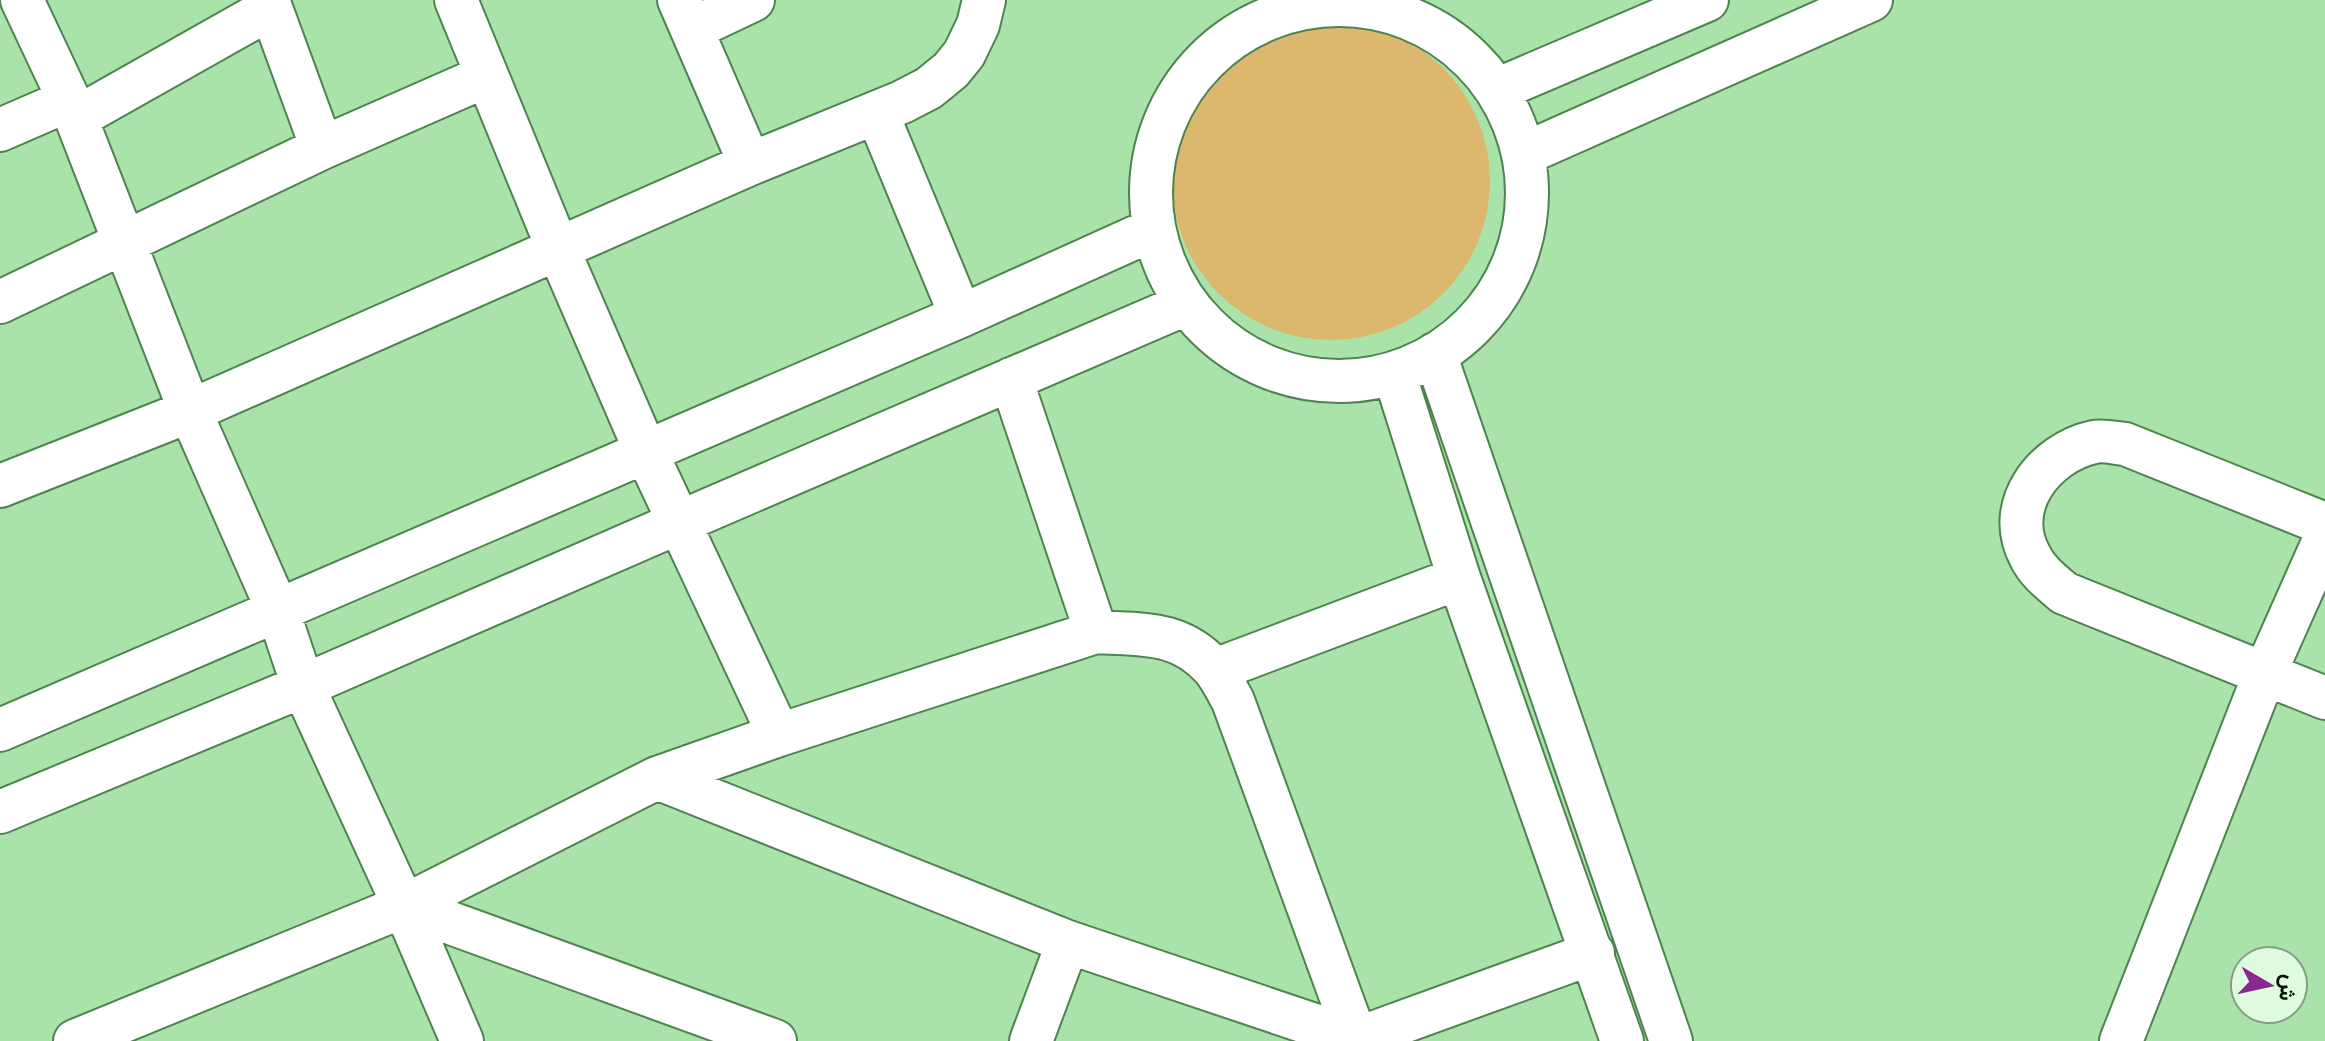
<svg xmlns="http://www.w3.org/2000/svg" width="2325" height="1041" font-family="Lora,Vazirmatn,serif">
<rect width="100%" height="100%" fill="#aae3aa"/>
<!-- green -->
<path fill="#dbb86e" d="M1172 181a159 159 0 1 1 318 0a159 159 0 1 1-318 0Z"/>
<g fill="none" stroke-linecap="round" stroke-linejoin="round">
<!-- minor casing -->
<g stroke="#4e8350" stroke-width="46">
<path id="minor" d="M22 0 69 100 190 411 278 611 303 686 404 906 462 1041
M268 0 322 148
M456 0 558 249 646 452 779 735
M679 0 750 164
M1151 193a188 188 0 1 1 376 0a188 188 0 1 1-376 0Z
M692 29 753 0
M1501 88 1707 0
M877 113 961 316
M76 118 271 8
M0 130 69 100
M1526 153 1871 0
M0 302 322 148 486 76
M1435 354 1671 1041
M1394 373 1459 578 1622 1041
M1011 379 1096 632C1142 635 1179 630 1213 668 1221 678 1227 690 1233 701L1357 1041
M0 486 190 411 750 164 902 102 929 88 951 70 964 54 978 25 984 0
M2325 524 2125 444C2115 443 2103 440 2094 442 2044 453 2003 506 2030 556 2037 571 2051 582 2064 593L2325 698
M1215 670 1459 578
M0 730 961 316 1154 229
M657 778 1068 942 1356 1039 1593 953
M0 812 303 686 680 522 1186 304
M404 906 775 1041
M75 1041 404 906 657 778 779 735 1096 632
M1031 1041 1068 942
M2121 1041 2265 673 2325 538"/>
</g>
<!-- minor -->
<use href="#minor" stroke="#fff" stroke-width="42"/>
</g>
<!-- north arrow -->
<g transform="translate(2269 985) rotate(99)"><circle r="38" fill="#dffbdf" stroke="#869e87" stroke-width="2"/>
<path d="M0-6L14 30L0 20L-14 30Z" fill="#8a2891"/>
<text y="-12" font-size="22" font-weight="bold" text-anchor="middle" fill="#001202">ش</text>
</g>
</svg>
